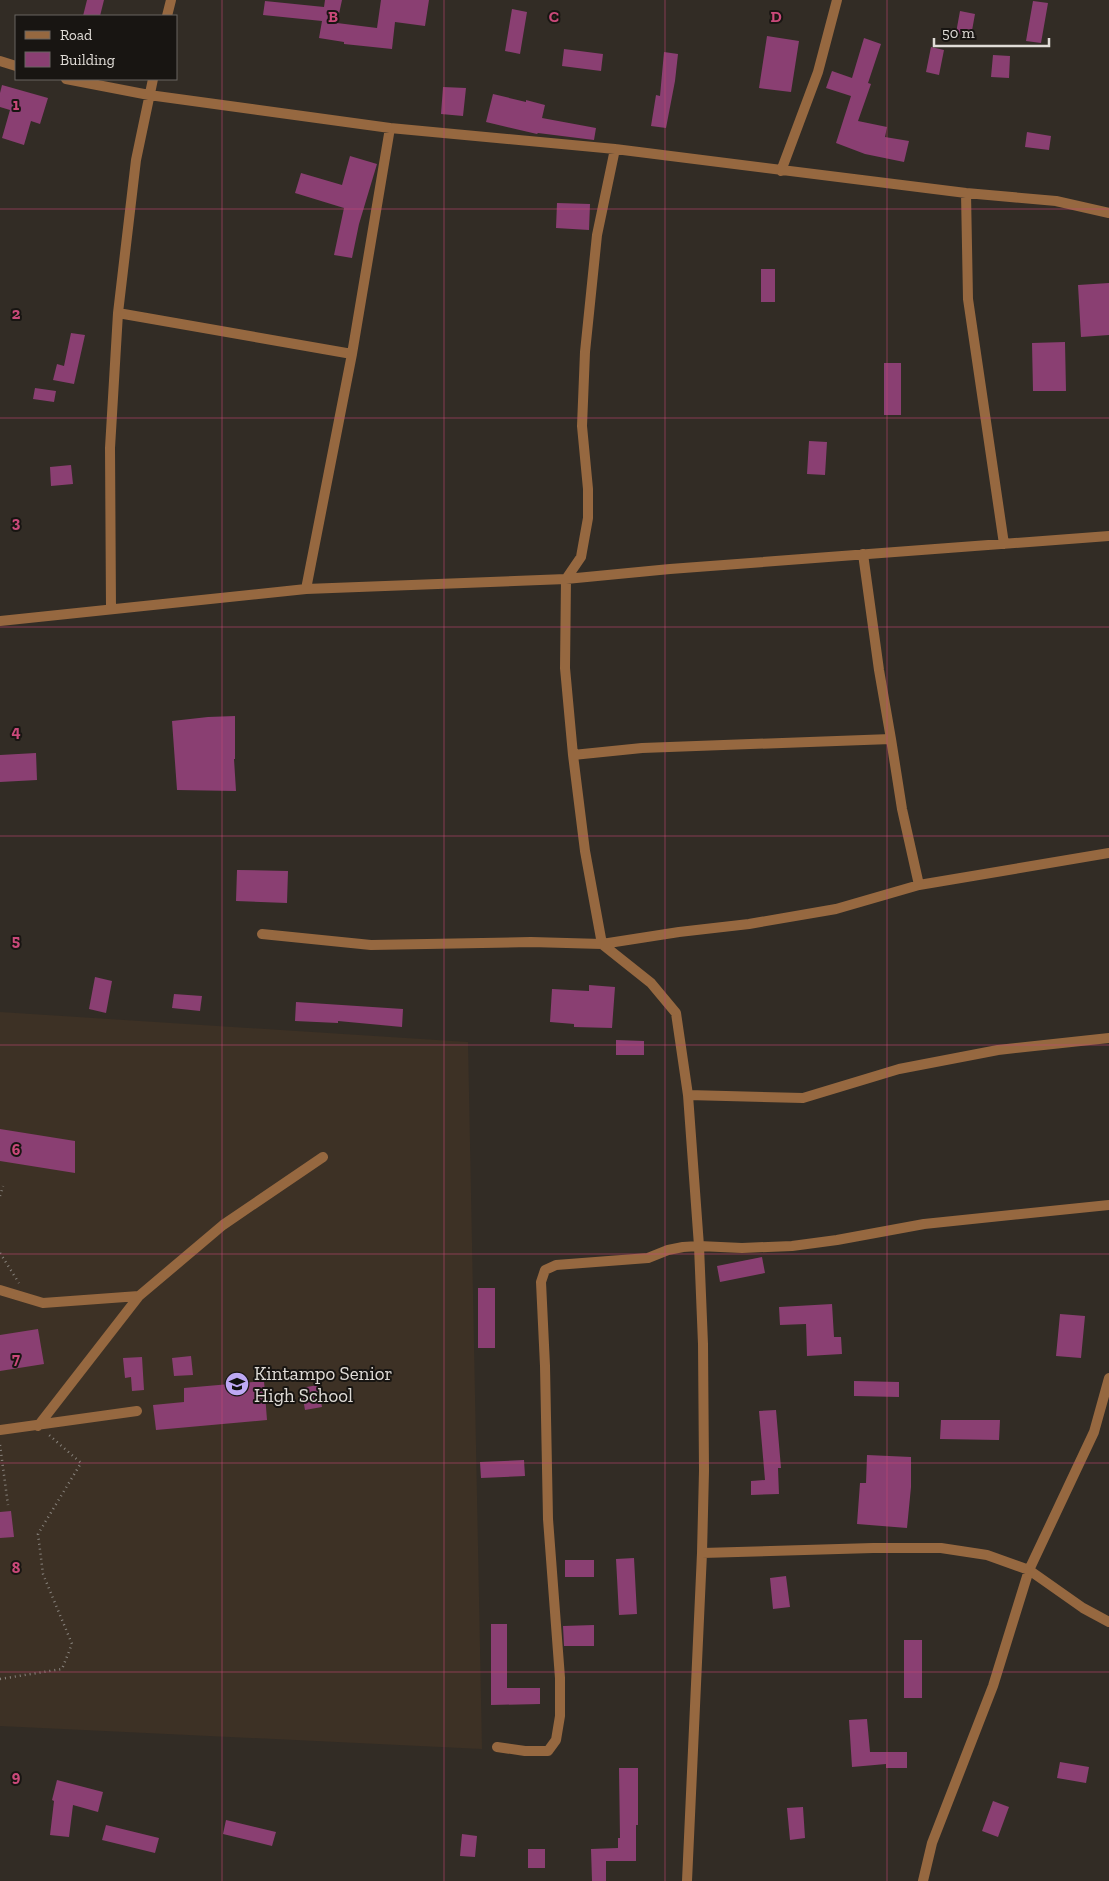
<svg xmlns="http://www.w3.org/2000/svg" width="1109" height="1881" font-family="'Zilla Slab',serif">
<rect width="100%" height="100%" fill="#322c25"/>
<!-- built -->
<path fill="#3d3125" d="M0 1012 468 1042 482 1749 0 1726Z"/>
<!-- building -->
<path fill="#8a3f72" d="M87 0H104L100 16H83Z
M325 0H342L337 23 377 28 381 0H429L425 26 395 22 392 49 344 44V42L319 38 322 21 263 15 265 1 324 7Z
M1033 1 1048 3 1041 43 1026 41Z
M512 9 527 12 520 54 505 51Z
M960 11 975 14 971 36 956 33Z
M767 36 799 41 791 92 759 88Z
M864 38 881 44 868 83 871 84 858 121 887 127 885 137 909 141 904 162 865 154 836 143 851 96 826 88 832 71 852 78Z
M931 47 944 50 939 75 926 72Z
M564 49 603 54 601 71 562 66Z
M664 52 678 54 675 81 666 128 651 126 656 95 660 96Z
M993 55 1010 56 1009 78 991 77Z
M2 85 48 98 40 124 31 121 24 145 2 138 10 110 0 107V93Z
M443 87 466 88 463 116 441 114Z
M493 94 526 102V100L545 105 542 118 596 128 594 140 538 133 537 134 486 122Z
M1027 132 1051 136 1049 150 1025 147Z
M350 156 377 164 359 224 352 258 334 255 344 208 295 193 301 173 342 185Z
M557 203 590 204 589 230 556 228Z
M761 269H775V302H761Z
M1109 283V335L1081 337 1078 285Z
M71 333 85 335 74 384 53 380 57 364 64 366Z
M1065 342 1066 391H1033L1032 343Z
M884 363H901V415H884Z
M35 388 56 391 54 402 33 399Z
M809 441 827 442 825 475 807 474Z
M71 465 73 484 51 486 50 467Z
M235 716V759H234L236 791 177 790 172 721 208 717Z
M36 753 37 780 0 782V755Z
M237 870 288 871 287 903 236 901Z
M95 977 112 981 106 1013 89 1009Z
M589 985 615 987 612 1028 574 1027V1024L550 1022 552 989 589 991Z
M174 994 202 996 200 1011 172 1008Z
M296 1002 403 1009 402 1027 338 1021V1023L295 1021Z
M616 1040 644 1041V1055H616Z
M0 1129 75 1141V1173L0 1161Z
M762 1257 765 1273 720 1282 717 1266Z
M478 1288H495V1348H478Z
M832 1304 834 1337H841L842 1354 807 1356 806 1324 780 1325 779 1307Z
M1060 1314 1085 1316 1081 1358 1056 1356Z
M38 1329 44 1364 0 1371V1335Z
M191 1356 193 1375 174 1376 172 1358Z
M142 1357 144 1390 132 1391 131 1377 125 1378 123 1358Z
M264 1381 267 1420 156 1430 153 1405 184 1402V1388Z
M854 1381 899 1382V1397L854 1396Z
M318 1385 322 1407 305 1410 301 1388Z
M776 1410 781 1468H778L779 1494 751 1495V1481L765 1480 759 1411Z
M941 1420H1000L999 1440 940 1439Z
M867 1455 911 1457V1487L907 1528 857 1524 860 1483H866Z
M524 1460 525 1476 481 1478 480 1462Z
M11 1511 14 1537 0 1538V1512Z
M634 1558 637 1614 619 1615 616 1559Z
M565 1560H594V1577H565Z
M786 1576 790 1607 773 1609 770 1578Z
M491 1624H507V1688H540V1704L491 1705Z
M594 1625V1646H564L563 1626Z
M904 1640H922V1698H904Z
M867 1719 870 1752H907V1768H886V1764L852 1767 849 1720Z
M1060 1762 1089 1767 1086 1783 1057 1778Z
M619 1768H638V1825H636V1861H606V1881H592L591 1849 618 1848V1838H620Z
M57 1780 103 1792 98 1812 73 1805 69 1837 50 1835 54 1801 52 1800Z
M993 1801 1009 1807 998 1837 982 1831Z
M803 1807 805 1838 790 1840 787 1808Z
M226 1820 276 1832 272 1846 223 1834Z
M106 1825 159 1838 155 1853 102 1840Z
M462 1834 477 1836 475 1857 460 1856Z
M528 1849H545V1868H528Z"/>
<g fill="none" stroke-linecap="round" stroke-linejoin="round">
<!-- path -->
<path stroke="#88837d" stroke-width="2.5" stroke-dasharray="1 4" stroke-linecap="butt" d="M0 1196 3 1186
M0 1253 19 1283
M0 1445 8 1505
M0 1679 62 1669 72 1644 43 1574 38 1534 81 1463 49 1435"/>
<!-- minor -->
<path stroke="#966840" stroke-width="10" d="M167 16 171 0
M0 61 16 66
M66 79 149 95 390 128 615 149 966 193 1056 201 1109 213
M781 171 818 72 837 0
M966 193 968 299 1004 544
M118 313 352 354
M863 554 879 670 891 739
M306 589 352 354 390 128
M111 608 110 448 118 313 136 160 153 79
M0 621 306 589 566 579 670 569 1109 536
M573 755 642 748 891 739 902 809 919 885
M262 934 371 945 531 942 602 944 585 851 573 755 565 668 566 579 581 557 588 518V489L582 426 585 352 597 235 615 149
M602 944 651 983 676 1013 688 1095 699 1246 703 1344 704 1471 702 1553 687 1881
M602 944 679 932 749 924 836 909 919 885 1109 853
M688 1095 803 1098 899 1069 998 1050 1109 1038
M0 1290 43 1303 139 1296 223 1225 323 1157
M38 1426 139 1296
M0 1430 137 1411
M702 1553 873 1548H941L987 1555 1029 1570 1083 1608 1109 1622
M497 1747 525 1751H548L556 1740 560 1716V1678L548 1519 545 1366 541 1282 545 1270 556 1265 648 1258 668 1250 683 1247 699 1246 742 1248 792 1246 837 1240 924 1224 1109 1205
M923 1881 932 1843 993 1686 1029 1570 1094 1432 1109 1378"/>
</g>
<!-- grid -->
<path fill="none" stroke="#ca497a" stroke-width="1" stroke-opacity="0.55" d="M222 0V1881M444 0V1881M665 0V1881M887 0V1881M0 209H1109M0 418H1109M0 627H1109M0 836H1109M0 1045H1109M0 1254H1109M0 1463H1109M0 1672H1109"/>
<!-- icons -->
<defs>
<g id="school-disc" transform="scale(1.25)"><circle r="9.5" fill="#bea9f4" stroke="#181512"/><path d="M0-5L7-2L0 1L-7-2ZM-4 1L0 2.5L4 1V4Q0 6-4 4Z" fill="#111"/></g>
</defs>
<g fill-rule="evenodd">
<use href="#school-disc" x="237" y="1384"/>
</g>
<g text-anchor="middle" stroke-width="4" stroke-linejoin="round" paint-order="stroke">
<!-- poi labels -->
<g font-size="19" fill="#e0dcd7" stroke="#181512" text-anchor="start">
<text x="254" y="1380">Kintampo Senior<tspan x="254" dy="22">High School</tspan></text>
</g>
</g>
<g font-size="16" text-anchor="middle" font-weight="bold" fill="#ca497a" stroke="#181512" stroke-width="4" stroke-linejoin="round" paint-order="stroke">
<text x="333" y="22">B</text>
<text x="554" y="22">C</text>
<text x="776" y="22">D</text>
<text x="16" y="110">1</text>
<text x="16" y="319">2</text>
<text x="16" y="528">3</text>
<text x="16" y="737">4</text>
<text x="16" y="946">5</text>
<text x="16" y="1155">6</text>
<text x="16" y="1364">7</text>
<text x="16" y="1573">8</text>
<text x="16" y="1782">9</text>
</g>
<!-- legend -->
<rect x="15" y="15" width="162" height="65" fill="#181512" stroke="#686561"/>
<rect x="25" y="31" width="25" height="8" fill="#966840" stroke="#686561"/>
<text x="60" y="40" font-size="15" fill="#e0dcd7">Road</text>
<rect x="25" y="52" width="25" height="15" fill="#8a3f72" stroke="#686561"/>
<text x="60" y="65" font-size="15" fill="#e0dcd7">Building</text>
<!-- scale -->
<path d="M934 38v8h115v-8" fill="none" stroke="#e0dcd7" stroke-width="2.5"/>
<text x="942" y="38" font-size="15" fill="#e0dcd7" stroke="#181512" stroke-width="4" paint-order="stroke">50 m</text>
</svg>
